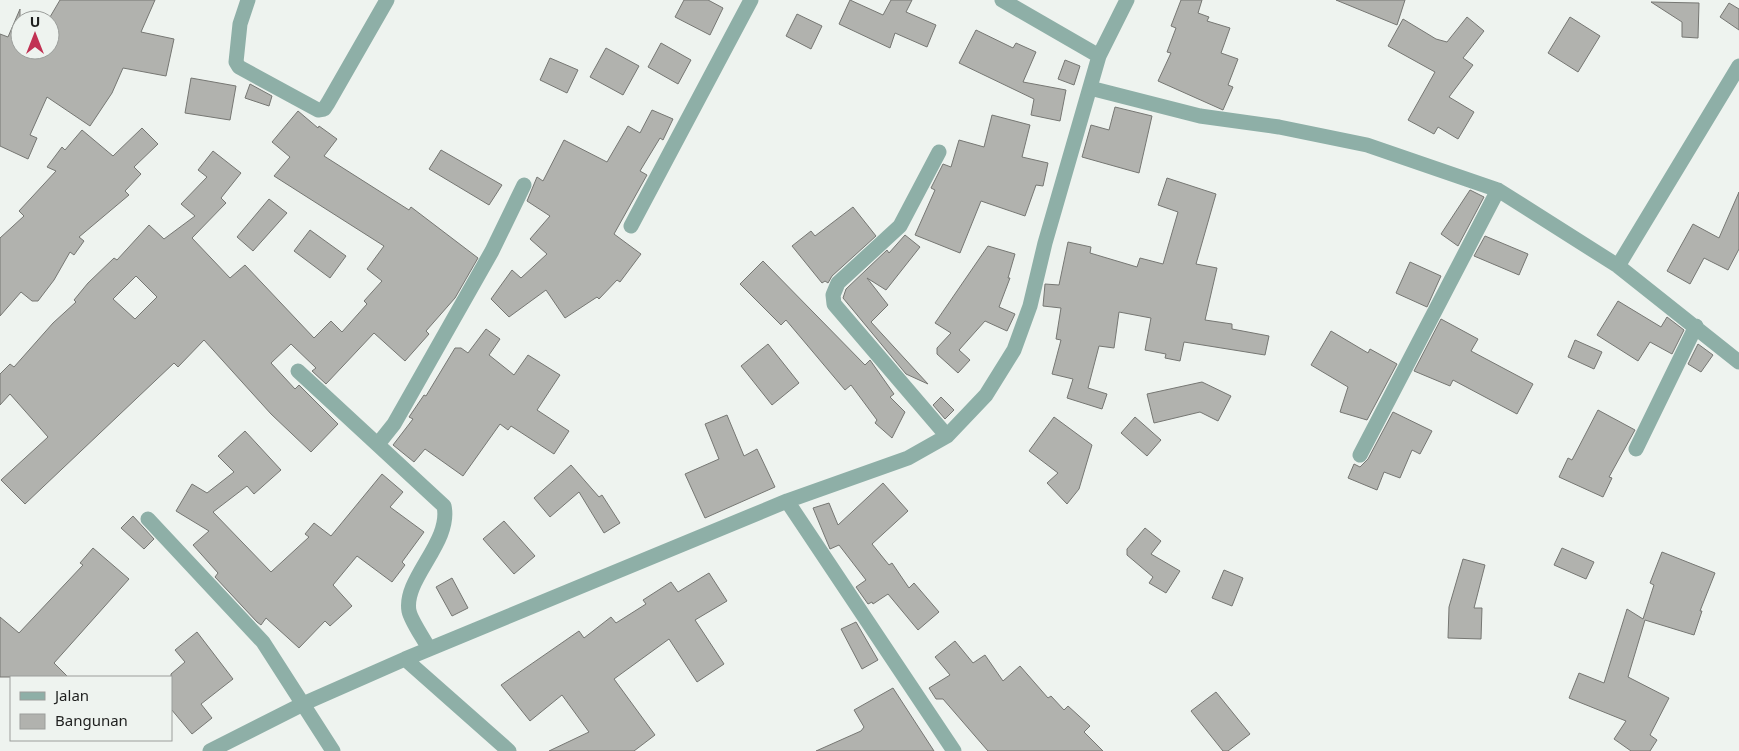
<svg xmlns="http://www.w3.org/2000/svg" width="1739" height="751" font-family="'Noto Sans',sans-serif">
<rect width="100%" height="100%" fill="#eef3ef"/>
<!-- building -->
<path fill="#b1b2ae" stroke="#767773" fill-rule="evenodd" d="M60 0H155L141 32 174 39 166 76 123 68 112 93 90 126 47 97 30 135 37 138 28 159 0 146V34L8 37 20 9V50H50V17Z
M684 0H708L723 8 710 35 675 17Z
M850 0 883 15 891 0H912L906 12 936 25 927 47 895 33 890 48 839 24Z
M1181 0H1202L1198 13 1209 17 1207 21 1230 28 1221 53 1238 59 1228 85 1233 87 1223 110 1158 81 1171 53 1167 52 1176 28 1171 26Z
M1336 0H1405L1397 25Z
M1651 2 1699 3 1698 38 1682 37V22Z
M1729 3 1739 9V30L1720 17Z
M797 14 822 26 811 49 786 36Z
M1467 17 1484 31 1463 58 1473 65 1449 97 1474 112 1458 139 1438 127 1434 134 1408 120 1435 72 1388 46 1403 19 1436 39 1447 42Z
M1570 17 1600 36 1578 72 1548 53Z
M976 30 1013 48 1016 43 1036 52 1023 82 1066 90 1060 121 1031 115 1034 99 959 63Z
M661 43 691 60 678 84 648 67Z
M606 48 639 66 623 95 590 77Z
M550 58 578 70 567 93 540 80Z
M1065 60 1080 66 1074 85 1058 79Z
M191 78 236 86 230 120 185 113Z
M250 84 272 96 269 106 245 98Z
M1115 107 1152 116 1139 173 1082 157 1091 125 1109 130Z
M652 110 673 119 663 140 660 138 640 171 647 175 614 234 641 254 620 282 617 280 599 299 597 297 565 318 546 290 509 317 491 299 512 270 521 278 547 254 530 239 550 216 527 201 537 177 543 181 564 140 607 162 628 126 640 133Z
M298 111 318 128 319 126 337 139 324 156 409 210 411 207 478 258 455 298 426 331 429 334 405 361 374 333 326 384 312 371 316 368 291 344 271 363 295 389 299 385 338 424 311 452 271 414 204 340 178 367 174 363 25 504 1 480 48 437 10 394 0 405V374L10 364 14 367 53 323 76 302 74 300 88 283 114 258 117 260 149 225 164 239 195 216 181 204 207 177 198 170 213 151 241 173 221 198 226 203 192 238 230 278 245 265 314 338 331 321 342 332 367 304 364 301 382 281 367 269 384 246 274 176 290 157 272 142ZM136 276 157 297 135 319 113 299Z
M992 115 1030 125 1022 157 1048 163 1043 186 1036 185 1025 216 981 201 960 253 915 235 935 190 931 188 943 164 951 167 959 140 984 147Z
M142 128 158 144 134 167 141 174 125 191 129 195 79 237 84 241 74 255 70 252 54 280 38 301H32L21 292 0 316V238L24 216 19 211 56 171 47 167 62 147 65 150 82 130 113 156Z
M441 150 502 185 489 205 429 169Z
M1167 178 1216 194 1196 264 1217 268 1205 320 1232 324V329L1269 336 1265 355 1184 342 1180 361 1165 358 1166 354 1145 350 1151 318 1119 312 1114 348 1099 346 1088 388 1107 394 1102 409 1067 398 1073 379 1052 374 1061 340 1056 339 1061 308 1043 306 1045 284 1059 285 1068 242 1091 247 1090 253 1137 267 1140 258 1163 264 1178 212 1158 205Z
M1470 190 1484 197 1458 246 1441 234Z
M1739 192V249L1728 270 1704 258 1690 284 1667 271 1693 224 1719 238Z
M269 199 287 213 253 251 237 237Z
M853 207 876 236 832 276 828 283 825 281 822 283 792 246 811 231 815 236Z
M310 230 346 256 330 278 294 251Z
M905 235 920 247 886 290 867 278 888 305 871 322 928 384 906 374 843 298 846 289 887 250 889 253Z
M1485 236 1528 254 1519 275 1474 256Z
M988 246 1015 254 1008 278H1010L999 307 1015 314 1007 331 985 321 959 350 970 360 958 373 937 354V348L951 333 935 323Z
M763 261 865 365 870 360 894 394 890 397 905 412 892 438 875 423 877 420 851 385 845 390 786 320 781 325 740 284Z
M1410 262 1441 276 1427 307 1396 293Z
M1618 301 1661 327 1667 317 1684 330 1672 354 1650 342 1638 361 1597 335Z
M1441 319 1478 339 1471 351 1533 384 1517 414 1453 380 1450 386 1414 371Z
M486 329 500 339 489 355 514 375 528 355 560 375 537 410 569 431 554 454 511 426 508 430 500 424 463 476 425 449 414 462 393 445 413 419 409 417 424 395 426 396 455 348H461L468 353Z
M1331 331 1368 353 1370 349 1397 364 1367 420 1340 412 1348 387 1311 365Z
M1575 340 1602 352 1594 369 1568 357Z
M768 344 799 383 772 405 741 366Z
M1698 344 1713 355 1701 372 1688 364Z
M1202 382 1231 396 1218 421 1200 412 1154 423 1147 394Z
M941 397 954 410 945 419 933 405Z
M1598 410 1635 430 1609 477 1612 478 1603 497 1559 477 1568 458 1572 460Z
M1393 412 1432 431 1420 454 1412 450 1400 478 1384 472 1377 490 1348 478 1354 464 1360 467 1368 459Z
M727 415 744 456 757 449 775 487 705 518 685 474 719 459 705 424Z
M1054 417 1092 445 1079 489 1067 504 1047 483 1058 473 1029 451Z
M1135 417 1161 440 1147 456 1121 433Z
M245 431 281 470 254 494 247 486 213 512 271 572 309 537 305 534 314 523 331 536 382 474 403 492 390 507 424 532 402 562 405 565 392 582 357 556 333 585 352 606 330 626 325 621 299 648 266 618 261 625 257 622 215 577 218 573 193 545 209 531 176 511 192 484 207 493 234 472 218 456Z
M571 465 599 497 602 495 620 523 604 533 579 492 550 517 534 498Z
M883 483 908 511 872 544 889 565 892 563 909 588 914 583 939 612 918 630 888 594 873 604 872 602 868 604 856 587 866 580 839 545 830 549 813 508 829 503 838 525Z
M133 516 154 539 144 549 121 528Z
M504 521 535 556 514 574 483 539Z
M1145 528 1161 541 1151 554 1180 571 1166 593 1149 583 1153 577 1127 555V549Z
M93 548 129 579 54 663 68 677H0V617L19 633 83 565 80 563Z
M1562 548 1594 562 1586 579 1554 565Z
M1662 552 1715 573 1700 611H1702L1694 635 1645 620 1628 677 1669 698 1650 735 1657 740 1650 751H1631L1614 739 1626 721 1569 698 1579 673 1604 683 1627 609 1643 619 1654 585 1650 583Z
M1463 559 1485 565 1474 608H1482L1481 639 1448 638 1449 607Z
M1224 570 1243 578 1232 606 1212 598Z
M709 573 727 601 695 620 724 664 697 682 669 639 614 679 655 735 634 751H549L589 732 562 695 530 721 501 685 579 631 584 638 611 617 616 623 646 604 643 600 671 582 678 592Z
M452 578 468 608 452 616 436 587Z
M856 622 878 660 862 669 841 629Z
M197 632 233 679 201 704 212 718 192 734 171 709V674L185 662 175 650Z
M955 641 973 663 985 655 1003 681 1020 666 1048 698 1051 696 1064 710 1068 706 1090 726 1084 732 1103 751H988L943 699H936L929 688 950 675 935 657Z
M893 688 934 751H816L861 731 864 727 854 710Z
M1216 692 1250 734 1228 751H1223L1191 711Z"/>
<g fill="none" stroke-linecap="round" stroke-linejoin="round">
<!-- street -->
<path stroke="#8eafa7" stroke-width="15" d="M248 0 240 24 236 62 239 67 318 110 324 109 328 103 387 0
M1002 0 1099 56
M1090 88 1200 116 1279 127 1367 145 1498 190 1618 266 1739 362
M939 152 900 226 838 283 833 295 834 304 947 436
M631 226 751 0
M1618 266 1739 66
M298 371 444 506C452 542 403 579 409 611 411 621 424 639 429 649
M378 444 394 424 492 251 524 185
M1636 449 1696 326
M1360 455 1498 190
M787 501 954 751
M148 519 263 642 333 751
M405 659 509 751
M210 751 305 703 405 659 787 501 908 458 947 436 986 395 1014 350 1030 306 1045 243 1099 56 1127 0"/>
</g>
<!-- legend -->
<rect x="10" y="676" width="162" height="65" fill="#eef3ef" stroke="#9b9e9b"/>
<rect x="20" y="692" width="25" height="8" fill="#8eafa7" stroke="#9b9e9b"/>
<text x="55" y="701" font-size="15" fill="#1e1f1e">Jalan</text>
<rect x="20" y="714" width="25" height="15" fill="#b1b2ae" stroke="#9b9e9b"/>
<text x="55" y="726" font-size="15" fill="#1e1f1e">Bangunan</text>
<!-- north arrow -->
<g transform="translate(35 35)"><circle r="24" fill="#eef3ef" stroke="#9b9e9b"/>
<path d="M0-4L9 19L0 12L-9 19Z" fill="#c13153"/>
<text y="-8" font-size="14" font-weight="bold" text-anchor="middle" fill="#1e1f1e">U</text>
</g>
</svg>
